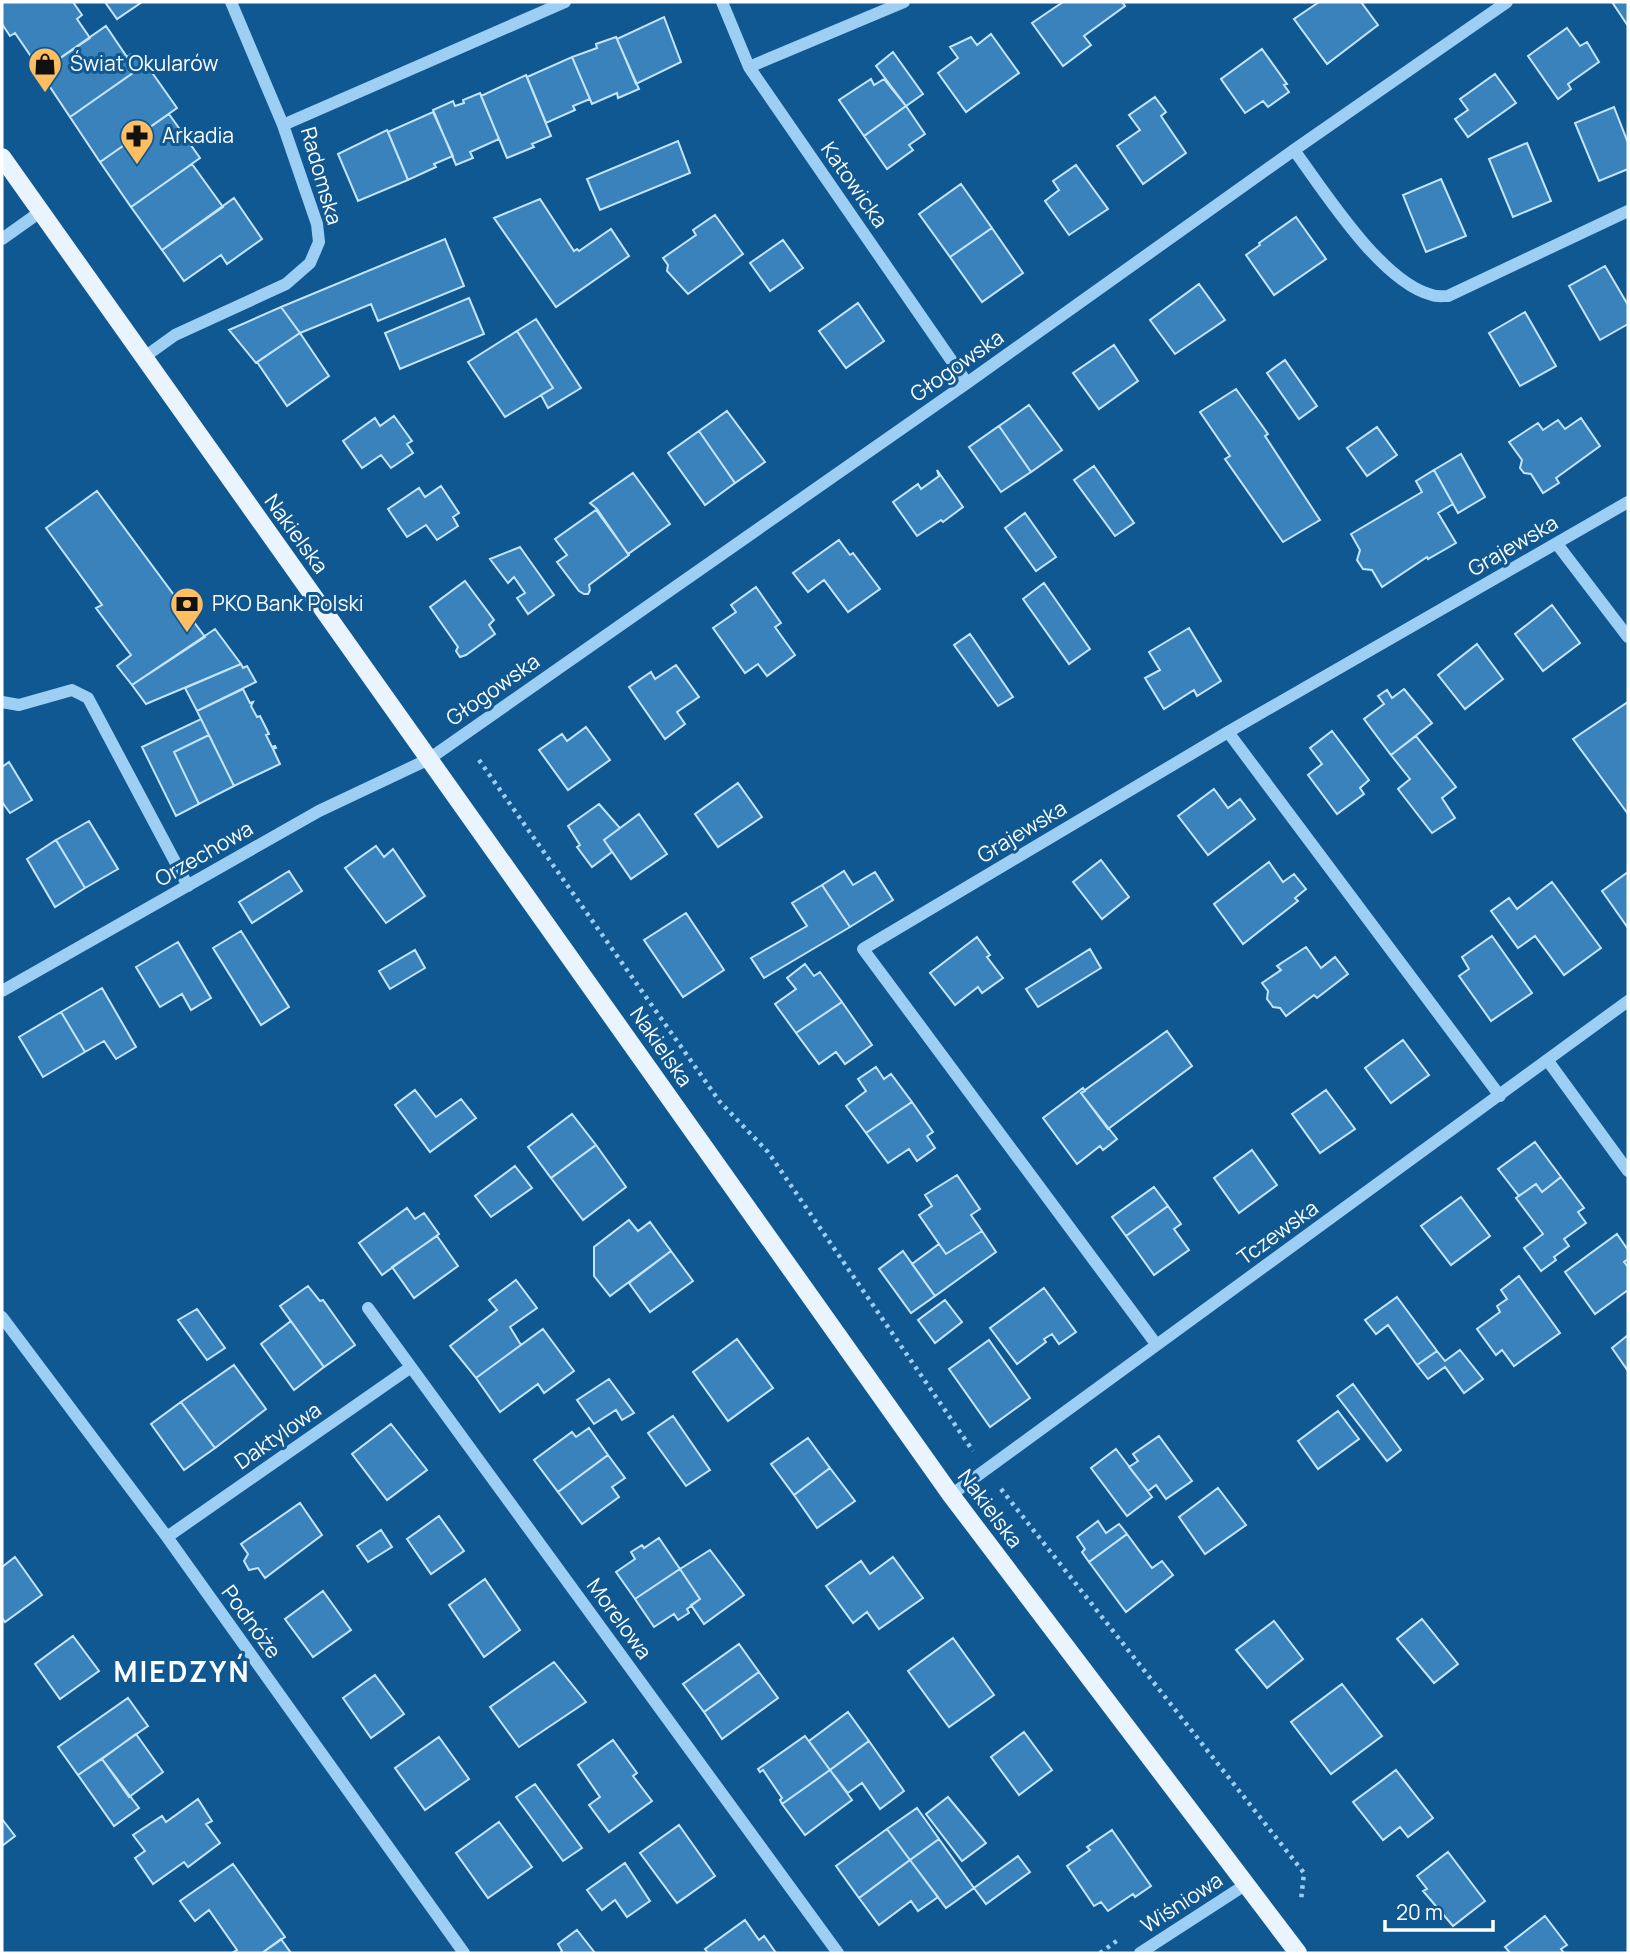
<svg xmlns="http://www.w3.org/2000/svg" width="1630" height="1955" font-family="Manrope,sans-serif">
<rect width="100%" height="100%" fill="#105892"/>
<!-- building -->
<path fill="#3982bb" stroke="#c4e5fe" stroke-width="2" d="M2 2H73L82 15 77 19 90 38 41 71 15 33 10 36 2 24Z
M105 2H142L117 19Z
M1063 2H1122L1125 6 1084 36 1091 45 1063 66 1032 23Z
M1319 2H1361L1378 25 1327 64 1294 19Z
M1612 2H1628V26Z
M664 17 681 62 636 84 617 39Z
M106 26 127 57 131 54 137 56 144 65 70 117 40 72Z
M1567 28 1580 46 1587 42 1599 62 1568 84 1571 89 1558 99 1528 56Z
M991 34 1019 73 966 112 938 73 958 58 950 47 971 37 977 45Z
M616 37 639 89 618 98 617 93 592 104 572 57 597 48 596 44Z
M1262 49 1287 84 1284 85 1289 92 1268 107 1263 101 1245 113 1221 79Z
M893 52 923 94 906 106 876 66Z
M572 57 590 99 573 106 575 110 546 123 527 77Z
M146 64 177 108 100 162 70 117Z
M1495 74 1516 103 1468 137 1455 119 1468 110 1460 99Z
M526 75 551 136 532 144 534 147 507 158 481 96Z
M871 79 874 85 884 79 906 106 864 136 839 100Z
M480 93 499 139 470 152 473 158 456 165 433 110 453 101 455 106 464 103 463 100Z
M1155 97 1166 112 1161 116 1186 153 1143 184 1117 146 1140 130 1129 115Z
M906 106 925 134 909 145 913 150 887 169 864 136Z
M1614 107 1628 143V169L1599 181 1575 123Z
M433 112 453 156 434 164 436 167 408 180 388 132Z
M169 114 200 158 131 207 100 162Z
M387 130 408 180 358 201 338 154Z
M678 141 690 173 600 210 587 179Z
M1527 143 1551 201 1513 217 1489 159Z
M192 164 223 207 162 250 131 207Z
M1076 165 1108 209 1069 235 1045 201 1059 190 1053 181Z
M1441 179 1466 236 1426 252 1403 195Z
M961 184 992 228 950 257 919 214Z
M234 198 262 239 227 264 221 255 184 281 162 250Z
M540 199 574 251 577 249 579 251 611 229 629 256 556 307 494 218Z
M715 215 743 254 688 294 667 271 668 265 663 258 696 235 693 230Z
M1296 217 1326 259 1274 295 1246 255 1260 245 1259 243Z
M992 228 1023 273 982 302 950 257Z
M445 239 464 286 378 321 371 304 300 333 281 307Z
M783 240 803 268 770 291 750 263Z
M1605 266 1628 305V324L1600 340 1569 286Z
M1199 284 1225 320 1175 354 1150 320Z
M469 298 484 334 400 369 385 333Z
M858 303 884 341 846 368 819 331Z
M281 307 300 333 256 363 229 330Z
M1525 312 1556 366 1520 386 1489 333Z
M536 319 581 388 548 408 541 395 553 388 517 331Z
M517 331 553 388 505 417 468 362Z
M300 333 329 376 287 406 257 362Z
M1114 345 1138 381 1099 409 1073 373Z
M1285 360 1317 406 1299 419 1267 373Z
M1236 389 1268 434 1265 436 1320 520 1283 542 1225 459 1230 456 1200 412Z
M1029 405 1062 450 1031 472 999 426Z
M727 411 765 462 735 483 699 431Z
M394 416 412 441 407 444 413 453 391 468 381 455 362 468 343 441 375 418 380 426Z
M1581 418 1600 446 1556 478 1559 483 1543 493 1531 474 1524 473 1520 468 1522 460 1509 442 1538 423 1543 430 1558 420 1565 429Z
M999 426 1031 472 1001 492 969 447Z
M1377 427 1397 455 1367 476 1347 448Z
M699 431 735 483 705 505 668 453Z
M1461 454 1485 497 1458 513 1434 470Z
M1094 466 1134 523 1115 536 1074 480Z
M937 470 963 507 943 522 941 520 917 536 893 502 918 484 921 489 939 476Z
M1434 470 1453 504 1438 513 1456 543 1428 559 1427 557 1382 587 1372 570 1363 569 1357 560 1360 550 1351 534 1422 492 1416 481Z
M633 473 670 524 628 554 597 509 590 503Z
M441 486 459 513 453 517 458 526 437 540 426 525 407 537 388 509 419 488 425 497Z
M97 491 205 637 132 685 117 666 131 655 96 608 102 605 46 528Z
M596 510 629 555 589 585 590 590 588 594H584L579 591 557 562 567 555 555 539Z
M1025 513 1056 557 1036 571 1005 528Z
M839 540 850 555 853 553 880 589 848 612 824 580 808 592 793 573Z
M520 547 554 595 528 614 517 598 525 593 514 577 508 583 490 559Z
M465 581 494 620 489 625 495 634 466 655 460 657 456 651 458 647 430 607Z
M1044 583 1090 649 1069 664 1023 599Z
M756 587 781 623 775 627 795 655 767 676 758 664 745 673 713 628 736 612 731 605Z
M1552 605 1580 643 1543 671 1515 634Z
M1189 628 1221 681 1197 696 1194 690 1164 709 1145 678 1160 670 1149 652Z
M215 629 241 664 146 704 132 685Z
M970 634 1013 697 998 706 954 645Z
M1477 644 1503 679 1465 709 1438 675Z
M241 664 243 668 247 666 256 682 197 711 185 688Z
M676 665 699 697 677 712 685 724 665 739 629 687 651 672 655 679Z
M243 689 250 703 253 702 251 706 257 717 260 716 269 734 266 735 272 747 275 746 276 748 273 749 280 764 234 786 197 711Z
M1404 689 1432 723 1391 755 1364 719 1384 704 1378 696 1387 690 1392 698Z
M1628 702V814L1573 739Z
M201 719 209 735 174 752 199 804 176 816 142 747Z
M586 727 610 760 568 790 539 750 562 734 567 741Z
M1332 731 1369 780 1360 788 1364 794 1337 814 1308 775 1322 764 1310 748Z
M209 735 234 786 199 804 174 752Z
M1416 736 1456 787 1442 798 1455 818 1432 833 1398 789 1410 779 1391 755Z
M9 762 32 800 10 813 2 802V767Z
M738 783 762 817 718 847 695 814Z
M1214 789 1228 808 1240 799 1255 819 1208 855 1178 816Z
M599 804 620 828 604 840 612 852 592 867 577 847 580 845 568 826Z
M639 814 667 854 631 879 604 840Z
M89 821 118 869 85 888 56 840Z
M56 840 85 888 55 907 27 859Z
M376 846 384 857 393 849 425 896 386 923 345 868Z
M1101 860 1129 897 1102 919 1073 882Z
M1269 862 1283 882 1294 874 1306 889 1295 898 1298 901 1243 944 1214 904Z
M289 871 302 891 252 923 239 902Z
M844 871 853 885 875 872 893 900 850 927 822 885Z
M1628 872V928L1602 891Z
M1552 882 1601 948 1564 975 1535 936 1518 948 1491 911 1509 898 1517 909Z
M822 885 850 927 764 978 751 958 807 926 792 903Z
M686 913 724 970 683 997 644 940Z
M241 931 289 1007 261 1025 213 948Z
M1492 936 1532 993 1491 1021 1459 976 1469 969 1462 957Z
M977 937 990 955 987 957 1003 978 982 993 978 987 955 1005 930 973Z
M178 942 211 998 191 1010 182 994 160 1007 136 967Z
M1306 947 1321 968 1335 957 1348 974 1317 998 1314 995 1286 1016 1280 1008 1273 1007 1267 999 1268 991 1262 983 1281 970 1277 966Z
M1090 949 1101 968 1038 1007 1026 989Z
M415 950 425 968 390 989 379 971Z
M805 964 814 976 820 972 842 1002 796 1033 775 1004 796 989 787 978Z
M102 988 136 1047 116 1059 104 1041 85 1052 61 1012Z
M842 1002 872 1045 845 1064 836 1052 819 1064 796 1033Z
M61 1012 85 1052 43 1077 19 1037Z
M1167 1031 1192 1066 1108 1129 1081 1093Z
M1403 1040 1429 1075 1391 1103 1365 1068Z
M876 1067 884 1079 891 1074 912 1102 866 1133 846 1106 866 1091 858 1079Z
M1083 1088 1085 1091 1081 1093 1117 1139 1103 1150 1100 1146 1077 1164 1043 1118Z
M415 1090 436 1117 461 1099 476 1118 430 1152 395 1105Z
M1326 1090 1355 1129 1320 1153 1292 1114Z
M912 1102 933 1132 927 1136 935 1148 917 1161 909 1149 888 1163 866 1133Z
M572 1114 596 1145 551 1178 528 1147Z
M1535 1142 1561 1177 1542 1192 1536 1184 1519 1196 1498 1169Z
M596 1145 626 1187 583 1220 551 1178Z
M1252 1150 1277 1185 1239 1213 1214 1178Z
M515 1166 532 1188 491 1217 475 1196Z
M957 1175 980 1209 971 1215 982 1231 946 1254 919 1215 932 1206 925 1195Z
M1561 1177 1584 1208 1578 1212 1586 1223 1564 1239 1569 1246 1554 1257 1556 1260 1541 1271 1524 1248 1543 1234 1516 1198 1536 1184 1542 1192Z
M1154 1187 1168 1206 1126 1236 1112 1217Z
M1461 1197 1490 1236 1451 1265 1421 1226Z
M1168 1206 1181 1224 1174 1229 1189 1250 1154 1275 1126 1236Z
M407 1208 415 1219 424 1213 439 1234 382 1275 359 1243Z
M629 1220 638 1231 650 1222 671 1251 610 1296 594 1276V1247Z
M982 1231 996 1252 935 1296 912 1264 939 1244 946 1254Z
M1617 1234 1628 1250V1259L1624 1262 1628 1267V1290L1595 1314 1565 1272Z
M437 1236 458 1266 414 1298 392 1267Z
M671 1251 693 1281 650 1312 629 1283Z
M903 1251 935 1296 911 1313 879 1269Z
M1519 1276 1560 1333 1514 1366 1502 1350 1496 1355 1477 1329 1500 1312 1497 1306 1507 1299 1501 1290Z
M516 1280 537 1308 510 1327 521 1345 476 1378 450 1346 497 1310 489 1300Z
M308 1286 320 1301 323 1300 355 1345 324 1367 280 1306Z
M1044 1288 1076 1332 1059 1344 1052 1334 1044 1339 1046 1342 1017 1364 990 1328Z
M1397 1297 1437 1351 1417 1365 1388 1325 1376 1334 1365 1320Z
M945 1300 962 1322 935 1343 918 1320Z
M197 1309 225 1348 207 1360 178 1320Z
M291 1321 324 1367 294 1390 261 1344Z
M543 1329 574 1371 544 1393 538 1384 500 1412 476 1378Z
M1628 1335V1371L1612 1348Z
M737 1339 773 1388 728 1421 693 1372Z
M989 1340 1030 1398 990 1427 949 1369Z
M1460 1350 1483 1379 1464 1393 1445 1367 1428 1379 1417 1365 1437 1351 1445 1361Z
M234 1365 266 1409 215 1448 181 1402Z
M609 1379 634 1413 622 1420 616 1410 594 1424 577 1400Z
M1353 1384 1401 1450 1387 1461 1337 1396Z
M181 1402 215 1448 184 1470 151 1424Z
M1338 1411 1359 1439 1318 1469 1298 1441Z
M673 1416 710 1470 686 1486 648 1433Z
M391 1424 427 1470 387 1500 352 1454Z
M589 1428 608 1455 558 1492 534 1460 572 1432 576 1437Z
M1159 1436 1192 1481 1166 1499 1156 1485 1148 1491 1129 1467 1138 1461 1133 1454Z
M808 1438 830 1468 794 1495 771 1464Z
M1116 1449 1152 1497 1127 1516 1091 1468Z
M608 1455 625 1478 612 1487 619 1497 582 1524 558 1492Z
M830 1468 855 1501 817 1528 794 1495Z
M1218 1488 1246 1525 1205 1554 1179 1517Z
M300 1503 322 1535 265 1578 258 1568 249 1570 244 1561 248 1554 241 1544Z
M439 1516 464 1551 431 1574 407 1539Z
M1098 1521 1106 1533 1119 1524 1127 1534 1089 1562 1082 1552 1085 1549 1077 1537Z
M381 1530 392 1547 368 1562 357 1546Z
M1127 1534 1152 1568 1162 1561 1173 1575 1126 1612 1089 1562Z
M659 1538 680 1569 635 1599 616 1572 635 1559 631 1552 642 1545 644 1548Z
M710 1550 744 1595 704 1624 691 1605 700 1599 680 1569Z
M15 1557 42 1595 5 1622 2 1618V1567Z
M893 1557 923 1598 879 1629 867 1612 853 1623 826 1586 861 1561 870 1574Z
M680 1569 700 1599 687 1609 689 1613 678 1620 674 1614 654 1627 635 1599Z
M485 1579 520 1630 484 1657 449 1605Z
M323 1591 351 1630 313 1657 285 1619Z
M1422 1619 1458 1664 1434 1683 1397 1639Z
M1274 1621 1303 1659 1267 1688 1236 1650Z
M73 1636 99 1671 60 1699 35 1664Z
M953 1638 994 1695 949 1727 908 1671Z
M739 1644 759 1672 704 1712 683 1684Z
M554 1662 586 1702 519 1747 490 1707Z
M759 1672 778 1698 722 1739 704 1712Z
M375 1675 404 1714 371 1738 343 1698Z
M1342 1684 1382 1736 1331 1774 1291 1722Z
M128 1698 148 1726 78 1775 58 1747Z
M848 1712 869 1741 830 1770 809 1741Z
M1024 1732 1052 1770 1019 1795 991 1757Z
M136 1734 163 1772 129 1797 102 1759Z
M805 1736 830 1770 782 1804 780 1800 782 1798 763 1770 760 1772 758 1769Z
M439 1737 469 1779 425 1810 395 1768Z
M613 1740 637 1773 633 1776 652 1801 609 1832 589 1805 600 1797 578 1765Z
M869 1741 904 1791 880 1809 862 1783 848 1793 830 1770Z
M102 1759 139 1808 114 1826 78 1775Z
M830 1770 852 1800 805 1835 782 1804Z
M1396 1770 1433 1818 1408 1837 1400 1827 1383 1840 1353 1802Z
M535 1784 582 1848 563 1861 516 1797Z
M948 1797 986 1843 962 1861 926 1814Z
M198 1799 212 1821 206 1824 220 1843 188 1867 184 1862 153 1884 135 1858 145 1851 133 1835 162 1816 166 1822Z
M917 1808 939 1839 910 1860 887 1829Z
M2 1819 15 1836 2 1846Z
M499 1822 532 1867 488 1898 456 1853Z
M679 1825 715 1876 677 1903 640 1853Z
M887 1829 910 1860 859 1898 836 1866Z
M1112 1830 1151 1886 1135 1897 1133 1894 1108 1911 1101 1902 1094 1906 1067 1866 1090 1850 1087 1847Z
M939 1839 974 1888 946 1908 910 1860Z
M1448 1852 1485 1901 1453 1926 1423 1891 1427 1889 1417 1876Z
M1018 1856 1030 1872 986 1904 974 1888Z
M910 1860 938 1897 918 1911 911 1901 879 1925 859 1898Z
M625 1863 650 1901 627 1917 615 1900 602 1910 587 1890Z
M233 1864 285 1937 262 1953H232L237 1950 209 1910 195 1921 180 1901Z
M1545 1916 1567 1945 1561 1949 1564 1953H1510L1505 1947Z
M745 1920 759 1940 764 1936 776 1953H708L705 1949Z
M577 1930 595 1953H560L562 1951 558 1944Z
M281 1939 291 1953H262Z"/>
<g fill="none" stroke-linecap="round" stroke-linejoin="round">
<!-- path -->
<path stroke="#9dcef3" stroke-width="4.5" stroke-dasharray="3.5 5" stroke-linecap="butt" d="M479 760 720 1102 768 1152 973 1451
M1001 1489 1304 1873 1301 1900
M1100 1953 1118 1940"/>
<!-- minor -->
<path stroke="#9dcef3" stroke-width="12" d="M722 2 749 67 967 383
M749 67 904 2
M283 125 565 2
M1294 150C1324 191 1381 282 1432 295 1437 297 1443 296 1448 296L1628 211
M2 239 40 212
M143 358 175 335 286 284 310 263 319 242 317 224 283 125 231 2
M1557 544 1628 637
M2 702 19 705 72 690 88 698 188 886
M1228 732 1500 1096
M2 991 319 811 429 759 967 383 1294 150 1507 2
M1548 1061 1628 1171
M368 1308 838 1953
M2 1317 167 1537 464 1953
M1156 1344 863 949 1228 732 1628 502
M951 1495 1628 1001
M167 1537 411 1367
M1140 1953 1245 1885"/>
<!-- major -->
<path stroke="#e9f4ff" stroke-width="18" d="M2 157 951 1495 1298 1953"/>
</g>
<!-- icons -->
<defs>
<g id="shop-pin" transform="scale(1.75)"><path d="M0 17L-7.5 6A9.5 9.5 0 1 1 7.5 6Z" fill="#ffbe5f" stroke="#105892"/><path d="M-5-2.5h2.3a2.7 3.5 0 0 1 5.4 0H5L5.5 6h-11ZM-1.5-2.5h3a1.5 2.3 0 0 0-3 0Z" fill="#111"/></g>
<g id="pharmacy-pin" transform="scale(1.75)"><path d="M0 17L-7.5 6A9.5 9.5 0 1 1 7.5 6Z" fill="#ffbe5f" stroke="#105892"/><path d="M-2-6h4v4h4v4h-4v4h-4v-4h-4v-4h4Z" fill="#111"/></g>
<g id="bank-pin" transform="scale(1.75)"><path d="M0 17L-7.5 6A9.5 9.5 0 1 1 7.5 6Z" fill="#ffbe5f" stroke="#105892"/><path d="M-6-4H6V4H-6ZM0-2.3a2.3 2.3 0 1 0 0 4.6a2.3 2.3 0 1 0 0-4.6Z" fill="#111"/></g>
</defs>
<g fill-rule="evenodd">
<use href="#shop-pin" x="45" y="64"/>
<use href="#pharmacy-pin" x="137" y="136"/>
<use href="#bank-pin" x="187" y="604"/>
</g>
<g text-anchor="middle" stroke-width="6" stroke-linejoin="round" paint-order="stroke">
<!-- poi labels -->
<g font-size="21" fill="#fff" stroke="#105892" text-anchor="start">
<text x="70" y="71">Świat Okularów</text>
<text x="162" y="143">Arkadia</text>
<text x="212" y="611">PKO Bank Polski</text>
</g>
<!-- street labels -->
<g font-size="21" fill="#fff" stroke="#105892">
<text transform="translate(321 176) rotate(74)" y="7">Radomska</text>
<text transform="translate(854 185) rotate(55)" y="7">Katowicka</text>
<text transform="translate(957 366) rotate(-35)" y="7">Głogowska</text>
<text transform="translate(296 534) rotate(54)" y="7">Nakielska</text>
<text transform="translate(1513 546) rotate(-30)" y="7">Grajewska</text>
<text transform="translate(493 690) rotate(-35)" y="7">Głogowska</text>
<text transform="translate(1022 832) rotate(-31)" y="7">Grajewska</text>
<text transform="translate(204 854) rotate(-30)" y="7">Orzechowa</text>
<text transform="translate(661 1047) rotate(55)" y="7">Nakielska</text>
<text transform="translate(1278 1233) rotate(-36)" y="7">Tczewska</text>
<text transform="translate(278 1436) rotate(-35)" y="7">Daktylowa</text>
<text transform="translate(990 1509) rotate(53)" y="7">Nakielska</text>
<text transform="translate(619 1619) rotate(54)" y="7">Morelowa</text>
<text transform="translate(251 1622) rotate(54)" y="7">Podnóże</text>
<text transform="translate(1182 1903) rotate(-33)" y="7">Wiśniowa</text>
</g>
<!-- district labels -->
<g font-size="28" font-weight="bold" letter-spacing="2" fill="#fff" stroke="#105892">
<text x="182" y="1682">MIEDZYŃ</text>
</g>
</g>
<!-- border -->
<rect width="1630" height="1955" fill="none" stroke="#ffffff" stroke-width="7"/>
<!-- scale -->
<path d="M1385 1920v10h108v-10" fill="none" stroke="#ffffff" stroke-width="3.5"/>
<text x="1396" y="1920" font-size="21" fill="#ffffff" stroke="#105892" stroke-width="5" paint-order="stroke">20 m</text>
</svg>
